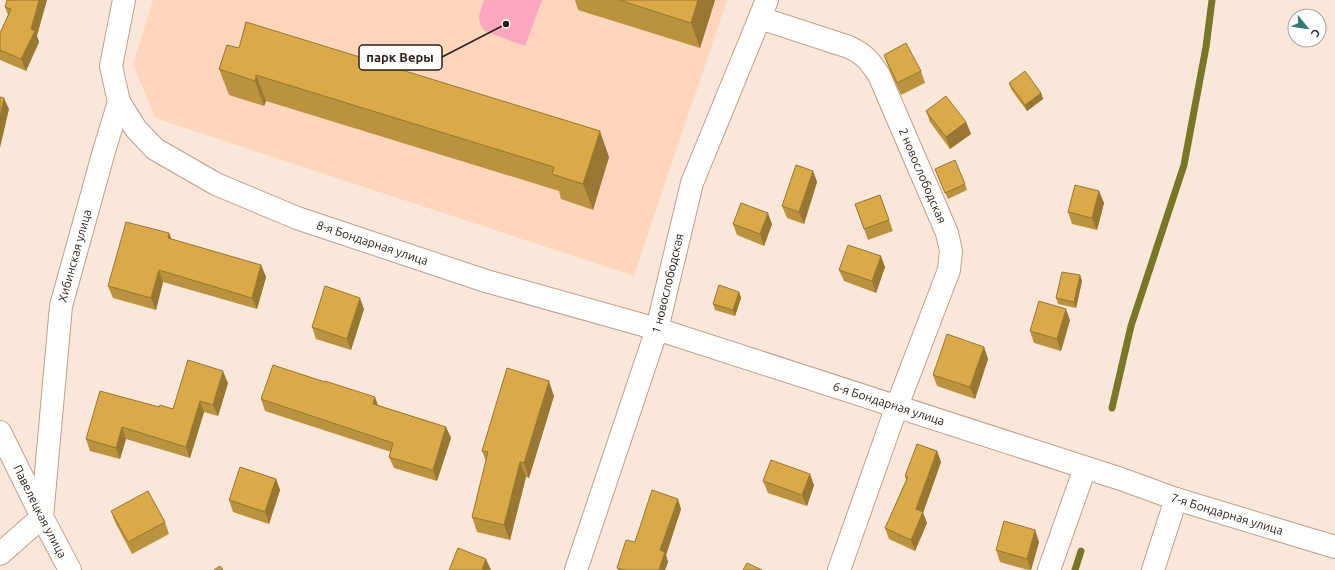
<svg xmlns="http://www.w3.org/2000/svg" width="1335" height="570" font-family="Ubuntu,sans-serif">
<rect width="100%" height="100%" fill="#fbe7da"/>
<!-- built -->
<path fill="#fdd6bb" d="M153 0H727L634 276 155 118 133 64Z"/>
<!-- green -->
<path fill="#fca7bf" d="M484 0H542L525 46 485 31C475 21 480 12 484 0Z"/>
<g fill="none" stroke-linecap="round" stroke-linejoin="round">
<!-- stream -->
<path stroke="#797628" stroke-width="7" d="M1112 408 1131 326 1184 165 1206 47 1212 0
M1075 570 1081 551"/>
<!-- minor casing -->
<g stroke="#be9f8b" stroke-width="24">
<g id="minor">
<path id="s1" d="M760 18 849 47C865 55 869 60 879 75L947 233 951 251 949 270 897 406 839 570"/>
<path id="s2" d="M119 102 136 129 155 149 216 184 297 218 486 281 657 329 1121 479 1176 499 1335 547"/>
<path id="s3" d="M0 432 42 517 70 570"/>
<path id="s4" d="M0 554 42 517 61 306 104 151 119 102 111 66 124 0"/>
<path id="s5" d="M576 570 657 329 692 183 767 0"/>
<path d="M1049 570 1085 468"/>
<path d="M1153 570 1176 499"/>
</g>
</g>
<!-- minor -->
<use href="#minor" stroke="#fff" stroke-width="22"/>
</g>
<!-- wall -->
<path fill="#bb923d" d="M7 0 37 36 39 42 26 71 0 60V33L8 15 5 7Z
M575 0H715L700 48 578 10Z
M227 45 609 157 593 210 561 199 559 191 266 101 264 106 229 95 219 69Z
M884 55 921 71 925 83 901 95 888 66Z
M1009 83 1041 93 1043 99 1027 111 1011 89Z
M926 111 966 122 971 134 950 149 930 122Z
M935 169 965 184 967 190 948 199Z
M813 171 817 182 804 224 787 218 782 206Z
M1099 191 1104 203 1097 230 1072 224 1068 212Z
M880 195 893 231 868 240 855 204Z
M733 224H772L764 246 737 235Z
M169 233 171 239 261 265 266 277 257 309 163 282 156 310 113 298 108 286Z
M885 267 876 293 844 281 839 270Z
M1080 275 1082 281 1076 308 1058 304 1056 298Z
M739 292 741 298 735 316 715 310 713 304Z
M364 309 351 350 316 339 312 327Z
M1070 320 1061 351 1034 343 1030 331Z
M984 347 988 359 975 399 937 386 933 375Z
M228 383 218 416 204 412 190 458 126 439 120 459 90 451 86 439 159 407 173 409Z
M554 396 529 478 526 477 510 540 477 532 472 517 486 461 482 451Z
M261 399 378 405 446 427 451 438 437 481 394 468 389 457 391 452 265 411Z
M937 451 941 462 923 513 927 523 915 551 889 539 885 528 906 480 905 476Z
M276 479 280 490 269 524 233 512 229 500Z
M763 481 814 485 807 506 768 493Z
M681 509 666 555 668 562 665 570H618L617 568 635 542Z
M111 511 165 522 169 534 132 554 115 522Z
M1035 530 1039 542 1031 570H1028L1000 562 996 550Z"/>
<!-- shaded-wall -->
<path fill="#987732" d="M39 0H47L37 36 39 42 26 71 21 59 31 29Z
M698 0H715L700 48 691 23Z
M256 75 266 101 264 106 255 81Z
M1041 93 1043 99 1027 111 1025 105Z
M4 98 9 109 0 148V117Z
M966 122 971 134 950 149 946 137Z
M600 131 609 157 593 210 583 184Z
M813 171 817 182 804 224 799 212Z
M1099 191 1104 203 1097 230 1092 218Z
M768 213 772 224 764 246 760 234Z
M169 233 174 245 168 238Z
M881 256 885 267 876 293 872 281Z
M261 265 266 277 257 309 252 298Z
M159 270 163 282 156 310 151 298Z
M1080 275 1082 281 1076 308 1074 302Z
M739 292 741 298 735 316 733 310Z
M360 298 364 309 351 350 347 339Z
M1066 309 1070 320 1061 351 1057 339Z
M984 347 988 359 975 399 970 387Z
M223 371 228 383 218 416 213 405Z
M549 381 554 396 529 478 524 463Z
M375 397 379 408 373 404Z
M200 401 204 412 190 458 186 447Z
M122 427 126 439 120 459 116 448Z
M446 427 451 438 437 481 433 470Z
M937 451 941 462 923 513 927 523 915 551 911 540 916 509Z
M520 462 526 477 510 540 504 525Z
M810 474 814 485 807 506 802 495Z
M276 479 280 490 269 524 265 512Z
M678 499 681 509 666 555 668 562 665 570H659L660 550Z
M1035 530 1039 542 1031 570 1027 559Z
M486 559 491 570H482Z"/>
<!-- building -->
<path fill="#d9aa47" stroke="#987732" d="M7 0H39L31 29 35 31 21 59 0 50V33L11 9 5 7Z
M619 0H698L691 23Z
M246 22 600 131 583 184 552 174 554 167 256 75 255 81 219 69 227 45 239 48Z
M906 43 921 71 897 83 884 55Z
M1025 71 1041 93 1025 105 1009 83Z
M946 96 966 122 946 137 926 111Z
M0 97 4 98 0 117Z
M955 160 965 184 945 193 935 169Z
M796 165 813 171 799 212 782 206Z
M1075 185 1099 191 1092 218 1068 212Z
M880 195 889 220 864 229 855 204Z
M741 203 768 213 760 234 733 224Z
M126 222 169 233 168 238 261 265 252 298 159 270 151 298 108 286Z
M848 245 881 256 872 281 839 270Z
M1062 272 1080 275 1074 302 1056 298Z
M719 285 739 292 733 310 713 304Z
M325 286 360 298 347 339 312 327Z
M1039 301 1066 309 1057 339 1030 331Z
M947 334 984 347 970 387 933 375Z
M188 360 223 371 213 405 200 401 186 447 122 427 116 448 86 439 100 391 159 407 160 405 173 409Z
M273 365 325 382V381L375 397 373 404 446 427 433 470 389 457 393 443 261 399Z
M507 368 549 381 524 463 520 462 504 525 472 517 488 452 482 451Z
M917 444 937 451 916 509 923 512 911 540 885 528 908 477 905 476Z
M771 460 810 474 802 495 763 481Z
M240 467 276 479 265 512 229 500Z
M652 490 678 499 660 550 665 552 659 570H625L617 568 626 540 635 542Z
M148 491 165 522 128 542 111 511Z
M1004 521 1035 530 1027 559 996 550Z
M458 548 486 559 482 570H449Z
M747 563 762 570H743Z
M220 566 223 570H214Z"/>
<g text-anchor="middle" stroke-width="3.5" stroke-linejoin="round" paint-order="stroke">
<!-- street labels -->
<g font-size="12" fill="#2d2119" stroke="#fff">
<text dy="4" stroke="none"><textPath href="#s1" startOffset="245">2 новослободская</textPath></text>
<text dy="4" stroke="none"><textPath href="#s2" startOffset="297">8-я Бондарная улица</textPath></text>
<text dy="4" stroke="none"><textPath href="#s4" startOffset="320">Хибинская улица</textPath></text>
<text dy="4" stroke="none"><textPath href="#s5" startOffset="301">1 новослободская</textPath></text>
<text dy="4" stroke="none"><textPath href="#s2" startOffset="838">6-я Бондарная улица</textPath></text>
<text dy="4" stroke="none"><textPath href="#s3" startOffset="89">Павелецкая улица</textPath></text>
<text dy="4" stroke="none"><textPath href="#s2" startOffset="1194">7-я Бондарная улица</textPath></text>
</g>
</g>
<!-- callouts -->
<path fill="none" stroke="#2d2119" stroke-width="1.5" d="M506 24L442 57"/>
<circle fill="#2d2119" stroke="#fff" stroke-width="1.5" cx="506" cy="24" r="4"/>
<rect fill="#fff" stroke="#2d2119" stroke-width="1.5" x="359" y="45" width="83" height="25" rx="4"/>
<g font-size="13" text-anchor="middle" font-weight="bold" fill="#2d2119">
<text x="400" y="62">парк Веры</text>
</g>
<!-- north arrow -->
<g transform="translate(1307 28) rotate(120)"><circle r="19" fill="#ffffff" stroke="#aba6a3"/>
<path d="M0-3L7 15L0 10L-7 15Z" fill="#2f7876"/>
<text y="-6" font-size="11" font-weight="bold" text-anchor="middle" fill="#2d2119">С</text>
</g>
</svg>
